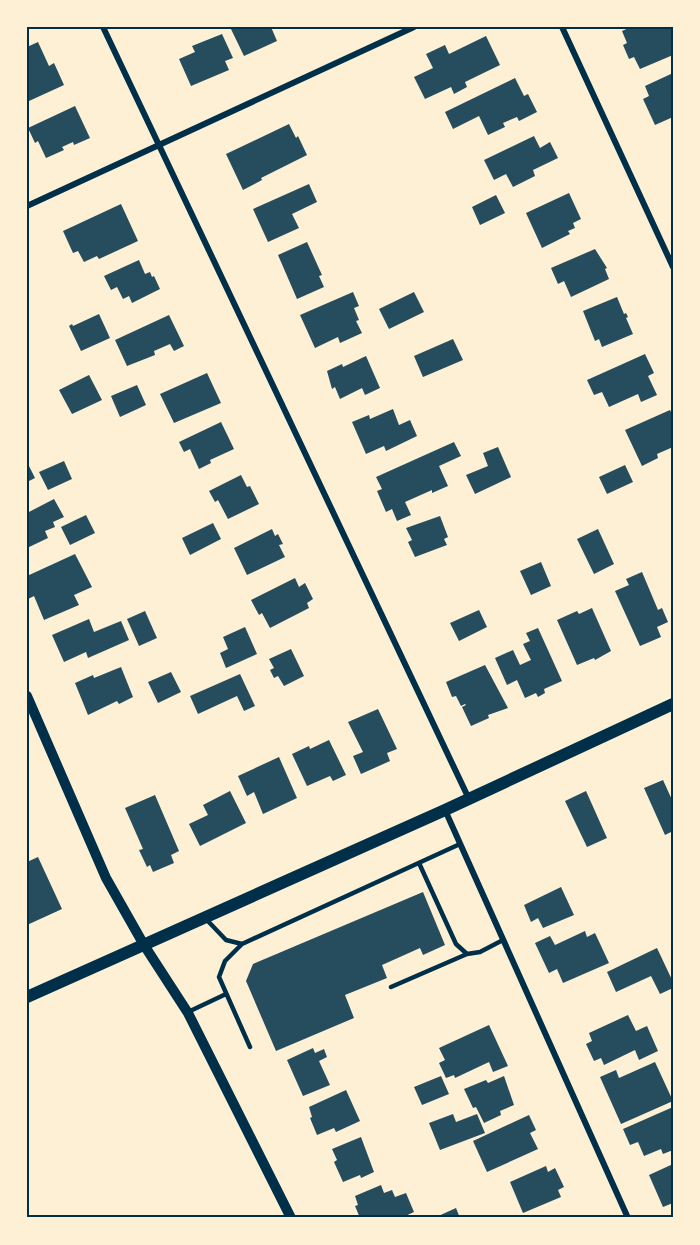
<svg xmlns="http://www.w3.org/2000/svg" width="700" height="1245" font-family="Literata,serif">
<rect width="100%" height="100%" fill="#fdf0d5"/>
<!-- building -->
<path fill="#264d5e" d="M230 27H271L277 41 244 56Z
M631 27H673V55L640 69 634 57 629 59 623 45 627 43 622 31Z
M222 34 233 58 225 61 229 70 191 86 179 59 195 52 192 46Z
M486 36 500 65 465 82 467 87 454 94 451 87 425 99 414 77 433 68 426 54 445 45 449 54Z
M38 42 49 66 54 63 64 85 29 101 27 97V47Z
M673 73V109L671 110 673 117 655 125 643 99 649 96 645 86Z
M515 78 524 96 528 94 537 112 519 121 517 117 503 123 505 127 488 135 479 116 453 129 445 112Z
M75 106 90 138 74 145 73 142 62 147 64 150 46 158 38 141 35 143 28 128Z
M289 124 296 138 298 136 307 155 261 178 262 180 243 190 226 154Z
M534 136 540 148 550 142 558 158 533 170 535 176 513 187 506 174 494 180 484 160Z
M309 184 317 202 292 214 299 228 268 242 253 209Z
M569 193 581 219 573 223 575 228 568 231 570 234 542 248 526 213Z
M496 195 505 213 480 225 472 207Z
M121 204 138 241 99 259 97 256 84 262 78 251 73 253 63 231Z
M307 242 322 275 319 276 324 287 297 299 278 255Z
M595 249 607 268 605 269 609 279 571 297 564 281 558 284 551 268Z
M139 260 145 274 150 272 152 277 154 276 160 289 132 303 129 296 123 299 117 287 111 290 104 276Z
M353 292 359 306 354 308 359 320 356 321 362 333 340 343 338 337 315 348 300 315Z
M414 292 424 312 389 329 379 309Z
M617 297 624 314 626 313 628 317 626 318 633 334 602 347 599 339 595 341 583 311Z
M99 314 110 338 81 351 69 326 72 324 73 326Z
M169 315 184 346 174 351 170 344 154 351 155 355 127 366 115 340Z
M453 339 463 360 423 377 414 356Z
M645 354 654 373 648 376 657 395 641 402 638 394 609 407 602 392 594 395 587 380Z
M366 356 380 388 365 395 362 388 340 399 335 387 332 389 327 371 342 364 343 367Z
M207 373 221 403 174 423 160 394Z
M89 375 102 400 72 414 59 390Z
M137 385 146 405 120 417 111 396Z
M393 409 399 425 410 420 417 436 386 451 384 446 366 454 352 422 369 415 370 419Z
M670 410 673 416V447L657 454 658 458 642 466 625 430Z
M221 422 234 449 210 460 211 463 199 469 190 449 184 452 179 442Z
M454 442 461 456 439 466 448 486 432 493V490L405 502 411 515 397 521 392 509 386 512 377 491 382 489 376 477Z
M498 447 511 477 475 494 466 475 488 466 483 453Z
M64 461 72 479 48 490 39 472Z
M27 462 35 478 27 482Z
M625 465 633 482 607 494 599 477Z
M241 475 247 487 250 486 259 504 228 519 218 500 215 502 209 491Z
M54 499 64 517 53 522 55 527 45 531 48 538 27 548V513Z
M86 515 95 533 70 545 61 527Z
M440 516 448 537 444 539 447 545 415 557 408 542 412 540 406 528Z
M213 523 221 539 190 555 182 538Z
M272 529 275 536 278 534 283 544 279 545 285 557 247 575 234 548Z
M598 529 614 564 594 574 577 539Z
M75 554 92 587 74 595 79 605 44 620 34 596 28 599 27 596V576Z
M541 562 551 586 531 595 520 571Z
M642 572 658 610 662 608 668 622 657 627 661 637 640 646 615 591 629 585 626 579Z
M295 578 299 587 305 583 313 599 307 603 309 608 270 628 262 613 259 615 251 600Z
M592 608 611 651 595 660 594 658 577 665 557 620 577 611 579 614Z
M479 610 487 627 459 641 450 623Z
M145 611 157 638 139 646 127 619Z
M89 619 94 632 121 621 129 640 88 658 86 652 64 662 52 635Z
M245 627 257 654 226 668 220 653 228 649 223 637Z
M538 628 562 681 544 689 545 693 538 697 536 693 525 698 517 680 507 685 495 658 513 650 520 665 531 660 523 644 530 641 526 633Z
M291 649 304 676 284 686 278 676 274 678 270 670 274 668 269 659Z
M485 665 508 708 488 715 489 718 471 726 462 707 466 705 465 704 461 706 456 696 452 697 446 682Z
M121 667 133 697 119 704 117 701 88 715 75 683 93 675 94 678Z
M171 672 181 692 158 703 148 682Z
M240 674 255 706 244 711 237 696 198 714 190 696Z
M378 709 397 749 387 753 390 761 361 774 353 756 363 752 348 722Z
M329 740 346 775 333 781 330 776 307 786 292 754 309 746 310 749Z
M279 757 297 798 263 814 254 792 247 796 238 776Z
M663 780 673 802V831L665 835 644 788Z
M230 791 246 823 200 846 189 824 208 815 203 805Z
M586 791 607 838 587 847 565 801Z
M155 795 179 851 171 855 174 863 153 872 150 865 147 867 139 850 143 849 125 808Z
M38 857 62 909 27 925V862Z
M561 887 574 915 543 928 538 918 531 922 524 905Z
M423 892 445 945 423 955 420 948 382 965 387 978 345 995 354 1018 276 1051 246 981 253 964Z
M585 931 587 937 595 933 609 963 563 983 557 969 549 973 535 943 550 936 555 945Z
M657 948 673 982V988L660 994 651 976 616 992 607 972Z
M628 1015 636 1031 647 1026 658 1051 639 1060 635 1050 604 1065 601 1058 594 1061 586 1044 592 1041 589 1033Z
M489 1025 508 1066 493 1072 489 1062 455 1078 454 1075 446 1078 439 1063 445 1060 439 1048Z
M313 1048 315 1053 324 1049 327 1057 319 1061 330 1085 303 1096 287 1060Z
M655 1062 673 1101 621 1124 600 1077 616 1070 619 1078Z
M441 1076 449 1094 422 1105 414 1087Z
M504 1076 514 1105 500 1111 501 1115 484 1123 476 1107 473 1108 464 1089 486 1080 488 1083Z
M346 1090 360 1121 336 1132 334 1128 317 1135 310 1118 312 1117 309 1107Z
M673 1107V1150L663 1154 661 1149 644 1156 638 1142 630 1145 623 1129Z
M453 1114 456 1122 477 1114 485 1133 440 1150 429 1123Z
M529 1115 536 1130 530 1133 538 1149 487 1172 473 1141Z
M361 1137 374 1172 361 1178 360 1175 343 1182 334 1162 337 1160 332 1149Z
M673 1164V1203L663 1207 649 1175Z
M546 1166 548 1172 555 1168 564 1187 558 1190 561 1197 523 1213 510 1182Z
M381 1185 384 1193 392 1190 395 1197 406 1193 414 1212 401 1218H360L355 1206 358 1205 355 1196Z
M456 1208 460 1218H434Z"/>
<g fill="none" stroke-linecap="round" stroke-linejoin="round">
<!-- service -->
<path stroke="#003049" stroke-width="4.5" d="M419 863 456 944 467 954 480 952 503 940
M205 918 226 940 242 944 460 844
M242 944 225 961 219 977 250 1047
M391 987 467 954
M188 1012 226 994"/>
<!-- minor -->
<path stroke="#003049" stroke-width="6" d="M103 27 469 799
M562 27 673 267
M27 206 414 27
M445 810 628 1218"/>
<!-- tertiary -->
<path stroke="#003049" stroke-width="10" d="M27 696 106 878 144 945 188 1013 291 1218"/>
<!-- secondary -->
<path stroke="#003049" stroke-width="12" d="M27 997 445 810 673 704"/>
</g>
<!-- border -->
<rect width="700" height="1245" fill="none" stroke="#fdf0d5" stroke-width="57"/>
<rect x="28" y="28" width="644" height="1188" fill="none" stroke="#003049" stroke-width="2"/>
</svg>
